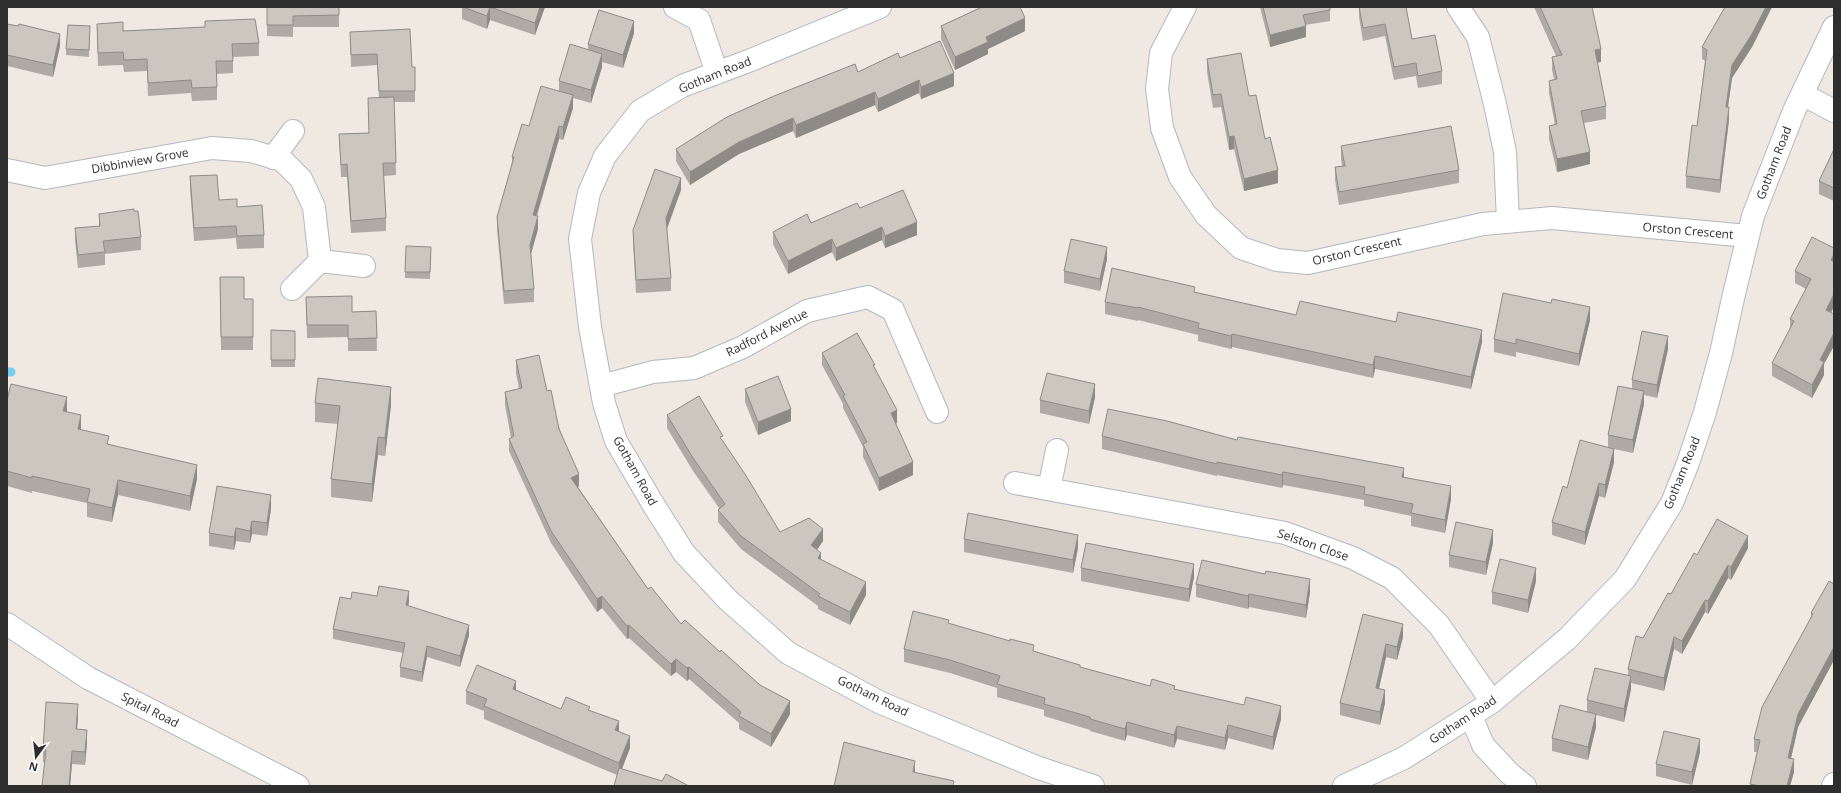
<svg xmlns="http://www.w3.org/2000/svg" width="1841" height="793" font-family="'Open Sans',sans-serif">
<rect width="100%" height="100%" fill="#efe9e1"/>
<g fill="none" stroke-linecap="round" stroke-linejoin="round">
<!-- stream -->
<path stroke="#75cff0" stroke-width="9" d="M7 372H11"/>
<!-- street casing -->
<g stroke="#b4b7c1" stroke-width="24">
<path id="street" d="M675 7 699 20 717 73
M880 7 751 60 682 86 640 111 605 156 589 193 580 239 590 327 604 403 616 441 653 504 684 553 728 600 788 653 881 703 1039 768 1093 786
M1185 7 1161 53 1157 89 1162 128 1180 177 1206 215 1241 248 1277 260 1308 263 1483 224 1552 218 1748 236
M1458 7 1478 37 1495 104 1505 152 1508 222
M1802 94 1834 111
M273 158 293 131
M7 170 45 178 212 148 251 151 282 160 301 179 314 207 320 261
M292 289 320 261 364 266
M601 386 653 372 694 368 743 347 807 311 868 297 893 310 937 412
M1015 483 1285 533 1353 558 1392 578 1439 625 1492 702
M1049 489 1057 450
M1471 716 1483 745 1509 773 1525 786
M1344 786 1404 758 1492 702 1567 639 1625 579 1672 503 1688 463 1705 412 1721 353 1734 294 1753 216 1794 111 1834 27
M1833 786 1834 784"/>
</g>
<!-- secondary casing -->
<g stroke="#b4b7c1" stroke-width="24">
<path id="secondary" d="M7 624 88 678 298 786"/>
</g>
<!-- street -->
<use href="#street" stroke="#fff" stroke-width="22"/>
<!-- secondary -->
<use href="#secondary" stroke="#fff" stroke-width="22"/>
</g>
<!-- wall -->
<path fill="#afaba4" d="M267 7H339V27H293V37L267 36Z
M462 7H545L535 35 490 20 487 29 462 19Z
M979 7H1020L1025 31 988 49V54L955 70 941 39V26L979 8Z
M1260 7H1330V21L1305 25 1306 37 1270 47Z
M1359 7H1406L1412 39 1442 71V84L1418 88 1416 76 1394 80 1385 36 1363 41 1359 17Z
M1534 7H1592L1601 62H1597L1606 106V119L1584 123 1590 164 1557 172 1549 139V126L1555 125 1549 93V81L1554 79 1552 70V57L1556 56Z
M1725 7H1772L1752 47 1732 78 1728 107 1729 120 1720 193 1686 188V176L1697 126 1705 61 1702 59V47Z
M7 24 60 46 53 77 7 66Z
M97 24 123 31 259 43V56L233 57V73L217 74V100L192 101 191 93 148 96 147 71 124 72 123 65 98 66 97 37Z
M350 32 412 67H415V102H394L396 175 384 176 386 218V231L351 233 347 177H341L339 134 369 133 368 98H379L377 65 351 67Z
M90 33 89 57 66 55V49Z
M634 33 623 68 602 62V67L591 103 573 98V108L563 140 559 139 537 216 538 229 531 254 534 289V302L504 304 497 230V217L512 163V157L529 126 559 91V81L588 50V44Z
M900 58 954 86 921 99 919 93 878 112 875 105 796 138 793 131 739 154 690 185 676 161V149L858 72Z
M1207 59 1249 96 1265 139 1278 183 1244 191 1234 149 1229 150 1221 107 1213 108 1207 72Z
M1341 146 1459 170V183L1339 205 1335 180V167L1342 166 1341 159Z
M1834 149V201L1819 194V181Z
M190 176 219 200 237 207 264 235V248L237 249 236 238 194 241 190 189Z
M681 190 667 229 671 278V291L636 293 633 243V230Z
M860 208 917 235 885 248 882 240 836 261 832 252 788 274 773 244V232L811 223Z
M99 214 141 237V250L105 254V265L78 268 75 241V228L99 226Z
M431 247 430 279 405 278V272Z
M1834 248V307L1831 312 1824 364V375L1812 398 1772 376V363L1790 330V319L1806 289 1795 283V271Z
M1107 259 1100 291 1064 283V271Z
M220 277 244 299H253V350H221Z
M1195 292 1296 315 1482 342 1471 389 1375 369 1373 378 1232 347 1231 349 1198 341V335L1138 320V321L1105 314V302Z
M306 297 352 312 376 311 377 351H348V337L307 338Z
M1590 320 1579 366 1516 352V357L1494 352V339Z
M271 330 295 331V367H271Z
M1668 349 1657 398 1644 395V404L1633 453 1614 449V462L1605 498 1599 496 1585 545 1552 535V522L1567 488 1608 447V435L1632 389V380Z
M822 353 875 368 897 423 896 424 913 475 879 491 863 457V447L843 408V404L822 365Z
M516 360 547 391 579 486 578 487 648 589 681 624 720 652 790 714 771 747 739 729V723L689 679 687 681 676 672 671 676 629 638 627 639 602 608 597 612 551 543 509 451V439L511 438 505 405V392L519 389 516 373Z
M745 389 791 421 758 435 745 402Z
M1095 397 1089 424 1040 413V400Z
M7 400 66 412 81 430 109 444 197 479 190 511 118 495 112 522 87 517V503L32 491V493L7 486Z
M315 403 391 405 385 456 378 455 372 502 331 497V479L338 424 315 422Z
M667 415 723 441 780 532 823 541 817 550 821 559 866 595 850 625 818 609V606L741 549 718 522V510L719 508 693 471 667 428Z
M1102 436 1237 440 1404 477 1451 499 1445 533 1411 526V516L1364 506V500L1283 485 1282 488 1217 475V476L1102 449Z
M271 508 267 536 252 534 250 543 236 541 234 550 209 546V533Z
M964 539 1078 548 1073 573 964 552Z
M1493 543 1486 575 1449 567V555Z
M1748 548 1731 580 1728 578 1708 614 1705 612 1682 654 1674 649 1664 691 1631 683V689L1624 722 1596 715V727L1588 760 1552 751V738L1587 712V700L1628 676V669L1643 638 1697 555Z
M1081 568 1194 577 1189 602 1081 581Z
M1536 581 1528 613 1492 604V592Z
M1196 584 1310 592 1306 618 1249 607 1248 609 1196 597Z
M1834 584V660L1798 727 1791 759 1794 772 1790 786H1750V784L1757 752H1754V739L1811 617V613Z
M351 599 409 602 408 606 469 635 460 667 427 657 422 682 400 677V667L403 653 333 639V629Z
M1363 614 1403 637 1397 660 1386 657 1379 689 1385 703 1380 725 1340 715V703Z
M949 624 1034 651 1080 667 1150 686 1175 690 1281 719 1273 750 1228 738 1225 750 1177 739 1174 748 1127 735 1125 741 1090 731V730L1044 716V710L997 697V688L950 673 904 662V649Z
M466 691H516L561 709 590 710 619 731 630 748 622 769 662 781 689 786 617 775 484 719V711L466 704Z
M78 717 77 729 87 743 85 765 72 764 70 786H42L45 762H43V749Z
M1700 752 1692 785 1656 776V764Z"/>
<!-- shaded-wall -->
<path fill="#8e8b86" d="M490 7V20L487 29V16Z
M540 7H545L535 35V23Z
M1766 7H1772L1752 47 1732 78 1726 120V107L1732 65Z
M1025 18V31L988 49V54L955 70V57L986 37Z
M634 21V33L623 68V55Z
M1306 26V37L1270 47V35Z
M60 34V46L53 77V65Z
M1601 49V62L1595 63V50Z
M602 54V67L591 103V90Z
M954 73V86L921 99V87Z
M919 80V93L878 112V99Z
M875 92V105L796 138V125Z
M573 95V108L563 140V127Z
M1729 107V120L1720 193V180Z
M793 118V131L739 154 690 185V172L739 142Z
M559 126V139L533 227V215Z
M1234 136V149L1229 150V137Z
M1590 152V164L1557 172V159Z
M1278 170V183L1244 191V179Z
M681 178V190L666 231V218Z
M538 216V229L530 257V245Z
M917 222V235L885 248V236Z
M882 227V240L836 261V248Z
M832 239V252L788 274V261Z
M1107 247V259L1100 291V279Z
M1834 254V266L1831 260Z
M1834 294V307L1826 322V310Z
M1590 307V320L1579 366V354Z
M1482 330V342L1471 389V377Z
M1834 333V346L1824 364V375L1812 398V385L1820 360Z
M1232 334V347L1231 349V336Z
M1668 336V349L1657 398V385Z
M1375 356V369L1373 378V365Z
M1095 384V397L1089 424V411Z
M391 387V405L385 456V438Z
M1644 391V404L1633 453V440Z
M67 397V412L63 411Z
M791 409V421L758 435V422Z
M897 410V423L891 426V413Z
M81 415V429L78 444V429Z
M378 437V455L372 502V484Z
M1614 449V462L1605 498V485Z
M913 462V475L879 491V478Z
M197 465V479L190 511V496Z
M1404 468V480L1402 477Z
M1283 472V485L1282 488V475Z
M579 474V486L571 491V478Z
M118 480V495L112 522V508Z
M1599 483V496L1585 545V532Z
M1451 486V499L1445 533V520Z
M271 495V508L267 536V523Z
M252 521V534L250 543V531Z
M236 528V541L234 550V537Z
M823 529V541L811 558V545Z
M1493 530V543L1486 575V562Z
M1078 535V548L1073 573V560Z
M1748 536V548L1731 580V567Z
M821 553V566L818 558Z
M1194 564V577L1189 602V589Z
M1728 565V578L1708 614V601Z
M1536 568V581L1528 613V600Z
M1310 579V592L1306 618V605Z
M866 582V595L850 625V612Z
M409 591V602L406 616V605Z
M1249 594V607L1248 609V596Z
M602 596V608L597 612V599Z
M1705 600V612L1682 654V641Z
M1403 624V637L1397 660V647Z
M469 625V635L460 667V656Z
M629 625V638L627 639V626Z
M1674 637V649L1664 691V678Z
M1386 644V657L1376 701V688Z
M427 646V657L422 682V672Z
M1834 647V660L1798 727 1788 771V758L1798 714Z
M676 659V672L671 676V664Z
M689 667V679L687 681V668Z
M1631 676V689L1624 722V709Z
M516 681V694L513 689Z
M1385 690V703L1380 725V712Z
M790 701V714L771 747V734Z
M78 704V717L76 742V729Z
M1281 706V719L1273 750V737Z
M1596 714V727L1588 760V747Z
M619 721V734L615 730Z
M1127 722V735L1125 741V729Z
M1228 725V738L1225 750V738Z
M1177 726V739L1174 748V735Z
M87 730V743L85 765V752Z
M630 736V748L619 776V763Z
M1700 739V752L1692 785V772Z
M72 751V764L70 786H69Z
M1794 759V772L1790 786H1787Z
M915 761V774L913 772Z"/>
<!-- building -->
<path fill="#cbc7bf" stroke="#8e8b86" d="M267 7H339V15L293 16V25H267Z
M463 7H540L535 23 490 7 487 16Z
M980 7H1020L1025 18 986 37 988 42 955 57 941 26 980 8Z
M1263 7H1330V10L1303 15 1306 26 1270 35Z
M1359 7H1406L1412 39 1435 35 1442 71 1418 76 1416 63 1394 67 1385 24 1363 28Z
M1540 7H1592L1601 49 1595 50 1606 106 1581 111 1590 152 1557 159 1549 126 1557 124 1549 81 1557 79 1552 57 1562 55Z
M1725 7H1766L1752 34 1732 65 1726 107H1729L1720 180 1686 176 1692 125 1697 126 1707 50 1702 47Z
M599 10 634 21 623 55 588 44Z
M255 19 259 43 232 44 233 61H216L217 87 192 88 191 80 148 83 147 59 124 60 123 52 98 53 97 24 123 22V31L205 27V21Z
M7 24 18 26 19 24 60 34 53 65 7 55Z
M68 25 90 26 89 50 66 49Z
M410 29 412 67H415V91H379L377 54 351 55 350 32Z
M940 41 954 73 921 87 919 80 878 99 875 92 796 125 793 118 739 142 690 172 676 149 727 117 774 96 855 64 858 72 898 53 900 58Z
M570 44 602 54 591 90 559 81Z
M1241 53 1249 96 1256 95 1265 139 1270 137 1278 170 1244 179 1234 136 1229 137 1221 94 1213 95 1207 59Z
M541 86 573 95 563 127 559 126 533 215 538 216 530 245 534 289 504 291 497 217 514 157H512L522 124 529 126Z
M394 97 396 163H383L386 218 351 221 347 164 341 165 339 134 369 133 368 98Z
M1451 126 1459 170 1339 192 1335 167 1345 166 1341 146Z
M1834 149V188L1819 181Z
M655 169 681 178 666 218 671 278 636 280 633 230Z
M217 175 219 200 237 199V207L262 205 264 235 237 236 236 226 194 228 190 176Z
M903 190 917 222 885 236 882 227 836 248 832 239 788 261 773 232 807 214 811 223 857 203 860 208Z
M134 209V211H138L141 237 103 241 105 252 78 255 75 228 100 226 99 214Z
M1812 237 1834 248V254L1831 260 1834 262V294L1826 310 1834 314V333L1820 360 1824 362 1812 385 1772 363 1794 321 1790 319 1811 279 1795 271Z
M1071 239 1107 247 1100 279 1064 271Z
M406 246 431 247 430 272H405Z
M1112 268 1195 287 1194 292 1296 315 1300 301 1396 322 1398 312 1482 330 1471 377 1375 356 1373 365 1232 334 1231 336 1198 328 1199 323 1138 307V308L1105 302Z
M220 277H244V299H253V337H221Z
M1503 293 1551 303 1552 299 1590 307 1579 354 1516 339V344L1494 339Z
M352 296V312L376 311 377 338 348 339V325H307L306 297Z
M271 330 295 331V360H271Z
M1642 331 1668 336 1657 385 1632 380Z
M857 333 875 365H873L897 410 891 413 913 462 879 478 863 444 867 442 843 396 845 395 822 353Z
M539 355 547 391 551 390 559 429 579 474 571 478 648 589 651 587 681 624 685 620 720 652 721 650 760 685 790 701 771 734 739 716 741 712 689 667 687 668 676 659 671 664 629 625 627 626 602 596 597 599 551 531 509 439 514 436 505 392 522 388 516 360Z
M1047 373 1095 384 1089 411 1040 400Z
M778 376 791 409 758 422 745 389Z
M318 378 391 387 385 438 378 437 372 484 331 479 340 406 315 403Z
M11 384 67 397 63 411 81 415 78 429 109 436 107 444 197 465 190 496 118 480 112 508 87 502 90 489 32 476V478L7 471V400Z
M1618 386 1644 391 1633 440 1608 435Z
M699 396 723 436 720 437 745 474 780 532 809 518 823 529 811 545 821 553 818 558 866 582 850 612 818 596 820 594 741 536 718 510 725 504 693 458 667 415Z
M1108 409 1167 421 1237 440 1238 437 1404 468 1402 477 1451 486 1445 520 1411 513 1413 504 1364 494 1365 487 1283 472 1282 475 1217 462V464L1102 436Z
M1580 440 1614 449 1605 485 1599 483 1585 532 1552 522 1563 486 1567 488Z
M217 486 271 495 267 523 252 521 250 531 236 528 234 537 209 533Z
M968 513 1078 535 1073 560 964 539Z
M1717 519 1748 536 1731 567 1728 565 1708 601 1705 600 1682 641 1674 637 1664 678 1628 669 1636 636 1643 638 1668 593 1671 594 1694 553 1697 555Z
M1456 522 1493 530 1486 562 1449 555Z
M1086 543 1194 564 1189 589 1081 568Z
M1500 559 1536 568 1528 600 1492 592Z
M1202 560 1265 574 1266 571 1310 579 1306 605 1249 594 1248 596 1196 584Z
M1829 581 1834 584V647L1798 714 1788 758 1794 759 1787 786H1760L1750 784 1760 740 1754 739 1762 707 1813 614 1811 613Z
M379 586 409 591 406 605 469 625 460 656 427 646 422 672 400 667 405 643 333 629 340 597 351 599 352 592 377 596Z
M913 611 949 620 948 623 1010 641V639L1034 645 1033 651 1080 665V667L1150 686 1152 679 1175 686 1174 689 1244 705 1246 697 1281 706 1273 737 1228 725 1225 738 1177 726 1174 735 1127 722 1125 729 1090 719V717L1044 704 1045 698 997 684 1000 676 950 660 904 649Z
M1363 614 1403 624 1397 647 1386 644 1376 688 1385 690 1380 712 1340 703Z
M477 665 516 681 513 689 561 709 566 697 590 707 588 710 619 721 615 730 630 736 619 763 484 706 487 699 466 691Z
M1595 668 1631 676 1624 709 1587 700Z
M46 702 78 704 76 729 87 730 85 752 72 751 69 786H42L46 750 43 749Z
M1560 705 1596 714 1588 747 1552 738Z
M1664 731 1700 739 1692 772 1656 764Z
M844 742 915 761 913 772 954 781 953 786H834Z
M619 768 662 781 666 774 689 786H614Z"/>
<g text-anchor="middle" stroke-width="4" stroke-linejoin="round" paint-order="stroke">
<!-- street labels -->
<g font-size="12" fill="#2e2e2e" stroke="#fff">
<text transform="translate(715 75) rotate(-22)" y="4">Gotham Road</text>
<text transform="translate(140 161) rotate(-10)" y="4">Dibbinview Grove</text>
<text transform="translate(1774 163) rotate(-69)" y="4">Gotham Road</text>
<text transform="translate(1688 231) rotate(5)" y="4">Orston Crescent</text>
<text transform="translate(1357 251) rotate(-13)" y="4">Orston Crescent</text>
<text transform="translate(767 333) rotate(-27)" y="4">Radford Avenue</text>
<text transform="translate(635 471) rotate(61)" y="4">Gotham Road</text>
<text transform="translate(1682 473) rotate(-68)" y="4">Gotham Road</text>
<text transform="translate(1313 545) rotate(19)" y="4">Selston Close</text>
<text transform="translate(873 696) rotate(26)" y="4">Gotham Road</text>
<text transform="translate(150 710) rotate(27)" y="4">Spital Road</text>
<text transform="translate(1463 720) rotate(-33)" y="4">Gotham Road</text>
</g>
</g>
<!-- border -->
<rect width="1841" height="793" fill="none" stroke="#2e2e2e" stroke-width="16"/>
<!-- north arrow -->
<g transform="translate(36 757) rotate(195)" stroke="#ffffff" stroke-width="3" paint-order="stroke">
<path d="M0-3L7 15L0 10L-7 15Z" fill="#2e2e2e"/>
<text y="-6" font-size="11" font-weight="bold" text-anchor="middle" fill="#2e2e2e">N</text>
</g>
</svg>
